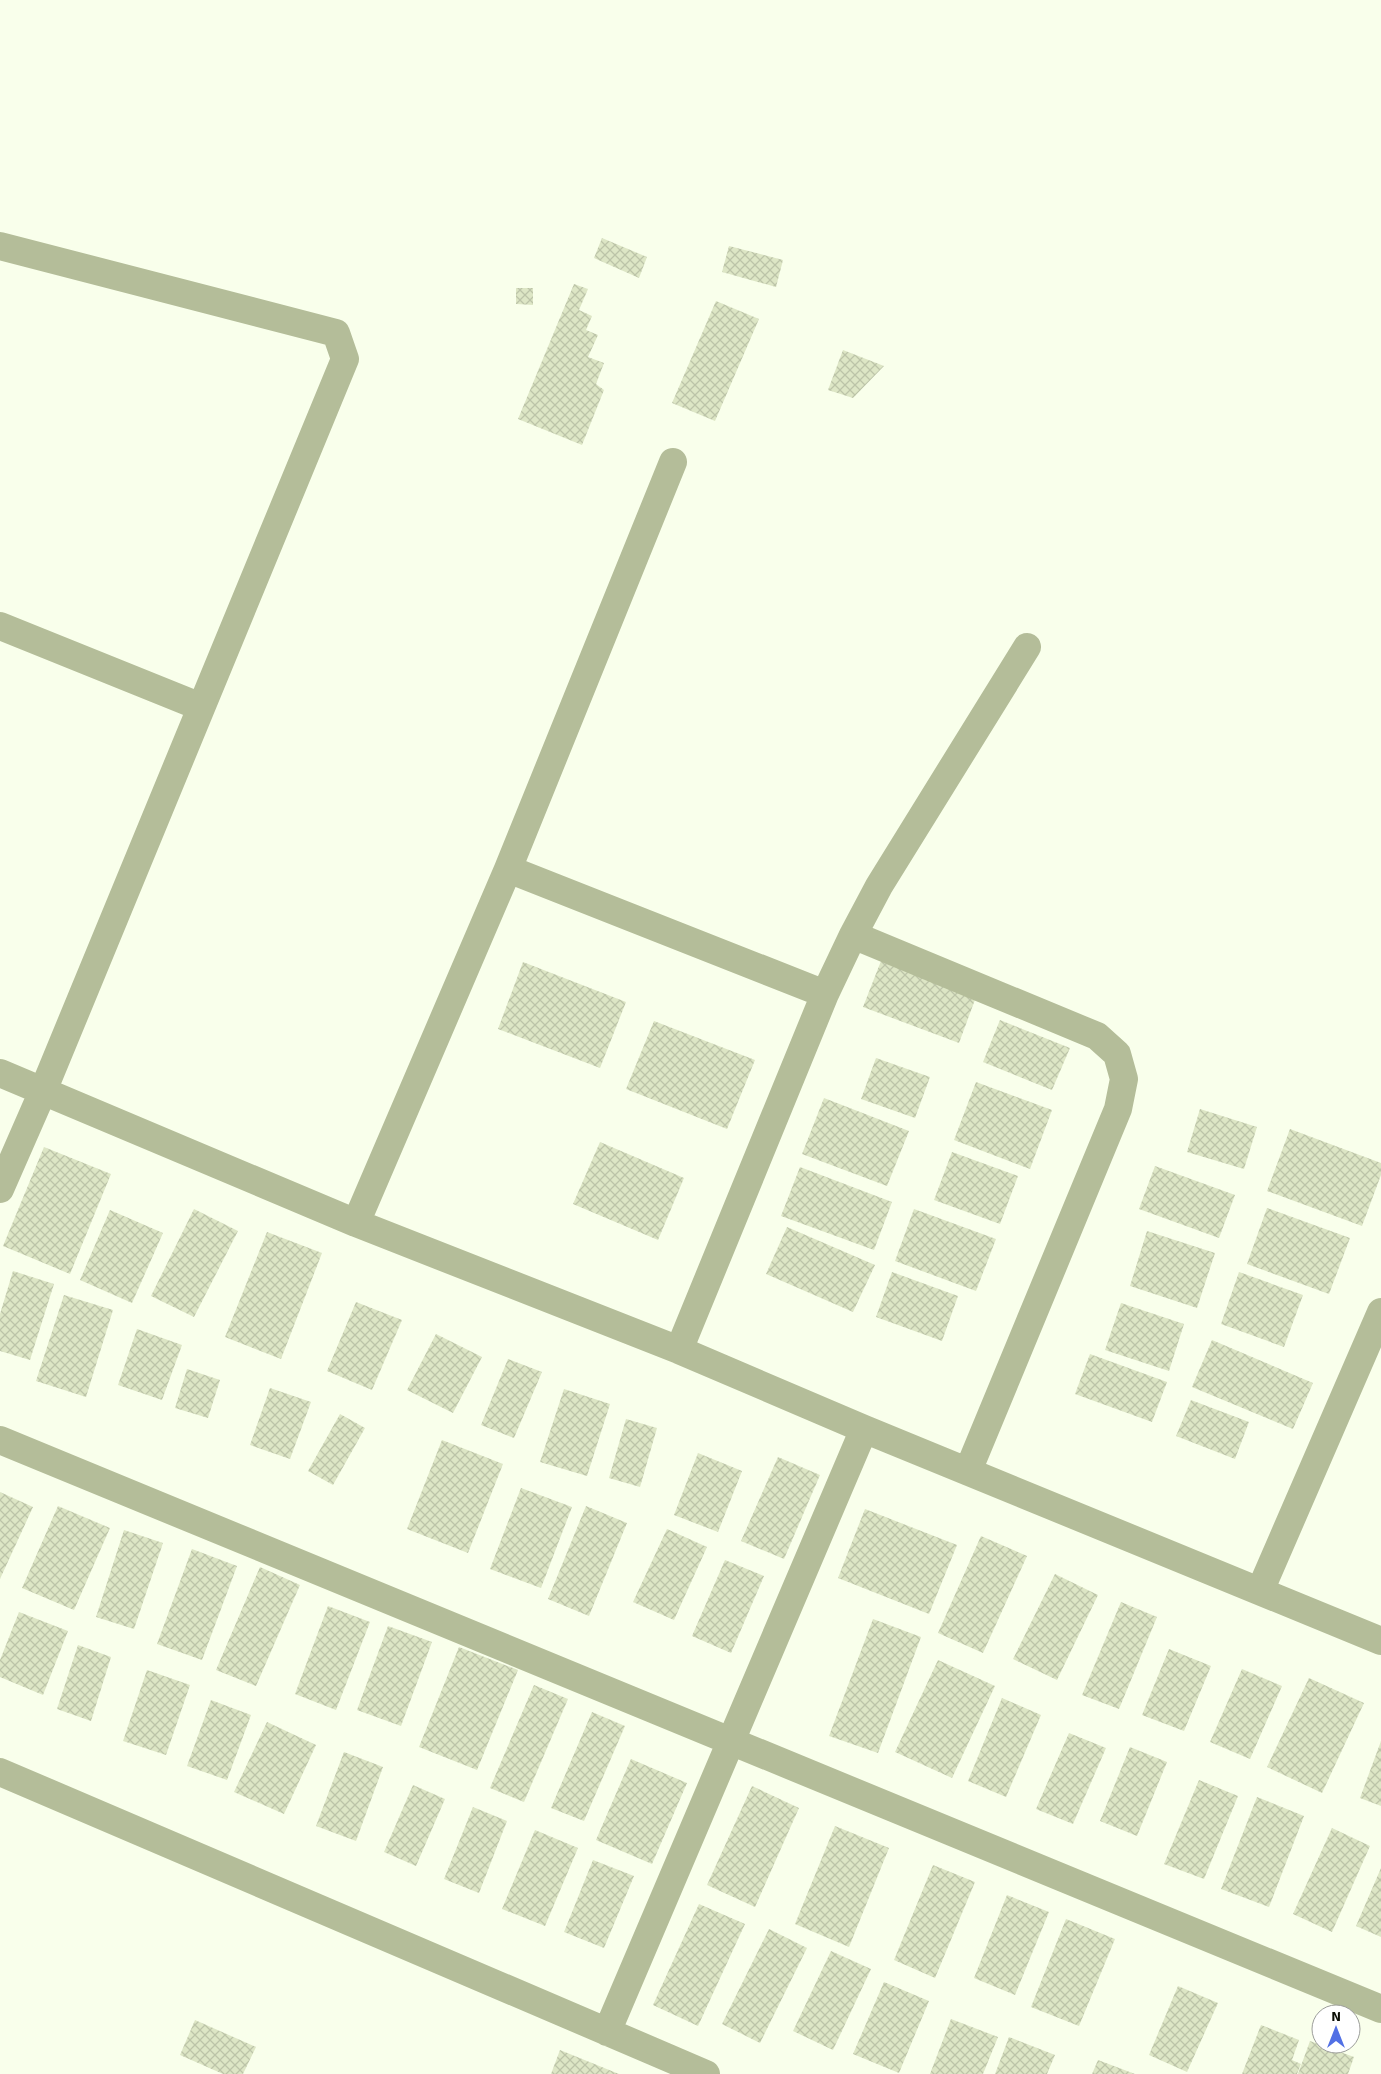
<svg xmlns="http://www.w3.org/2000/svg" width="1381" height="2074" font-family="Signika,sans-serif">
<defs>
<pattern id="building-cross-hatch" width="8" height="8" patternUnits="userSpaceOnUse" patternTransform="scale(1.25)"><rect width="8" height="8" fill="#dde6c5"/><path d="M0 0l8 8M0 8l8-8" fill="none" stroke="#bcc4a8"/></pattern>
</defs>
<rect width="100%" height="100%" fill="#f9ffeb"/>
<!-- building -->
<path fill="url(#building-cross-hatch)" d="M602 238 647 257 639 278 594 258Z
M729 246 783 260 776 287 722 272Z
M574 284 588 289 579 310 592 316 586 330 598 335 588 357 604 363 596 384 604 390 582 445 518 419Z
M516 288H533V305L516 304Z
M716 301 759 319 715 421 672 403Z
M843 350 884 366 853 398 828 390Z
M881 961 976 997 959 1043 863 1007Z
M523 962 626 1002 600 1068 498 1029Z
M1000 1020 1070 1048 1052 1090 983 1062Z
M654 1021 755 1060 727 1129 626 1089Z
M876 1058 930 1077 915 1118 861 1099Z
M976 1082 1052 1110 1030 1169 954 1140Z
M824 1098 909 1131 887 1186 802 1154Z
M1200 1109 1257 1127 1244 1169 1187 1152Z
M1290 1129 1381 1163V1175L1362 1226 1267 1191Z
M600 1142 684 1178 658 1240 573 1204Z
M44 1147 111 1174 70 1274 3 1246Z
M952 1152 1018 1176 1000 1224 934 1200Z
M1155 1166 1235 1195 1219 1238 1139 1209Z
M800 1167 892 1202 874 1250 781 1216Z
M1267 1208 1350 1238 1329 1294 1247 1264Z
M194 1209 238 1231 194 1317 151 1296Z
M914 1209 996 1239 976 1291 895 1261Z
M110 1210 163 1233 132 1303 80 1280Z
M787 1227 875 1265 853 1312 766 1274Z
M1147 1231 1215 1253 1197 1308 1130 1286Z
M267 1232 322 1253 281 1359 225 1337Z
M13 1271 54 1284 30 1360 0 1351V1314Z
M892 1272 958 1296 942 1341 876 1317Z
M1239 1272 1303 1295 1284 1347 1221 1324Z
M64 1295 113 1310 86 1397 36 1381Z
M356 1302 402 1320 372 1390 327 1371Z
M1121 1303 1184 1324 1169 1371 1105 1350Z
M137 1329 182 1345 162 1400 118 1385Z
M436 1334 482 1357 453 1413 407 1390Z
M1212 1340 1313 1383 1293 1429 1192 1387Z
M1090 1354 1167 1382 1152 1422 1075 1394Z
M508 1359 542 1372 514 1438 481 1425Z
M187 1369 220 1380 208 1418 175 1408Z
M270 1388 311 1402 290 1459 250 1445Z
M564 1389 610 1404 587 1476 540 1462Z
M1191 1400 1249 1422 1235 1459 1176 1436Z
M340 1414 365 1428 333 1485 308 1471Z
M626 1419 657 1428 640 1487 609 1478Z
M442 1440 503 1464 468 1553 407 1529Z
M698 1453 742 1471 718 1532 674 1515Z
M778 1457 820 1475 784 1559 741 1541Z
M521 1488 572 1507 541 1588 490 1569Z
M0 1492 33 1507 0 1579Z
M58 1506 110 1528 74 1610 22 1588Z
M586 1506 627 1523 589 1616 548 1599Z
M865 1509 957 1545 929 1614 838 1578Z
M667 1529 707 1547 674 1620 633 1602Z
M124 1530 163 1543 134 1629 96 1617Z
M981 1536 1027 1556 983 1653 938 1633Z
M192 1549 237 1566 202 1660 157 1644Z
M725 1560 764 1576 731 1653 692 1636Z
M260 1567 300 1585 256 1686 216 1670Z
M1055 1574 1098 1595 1057 1680 1013 1659Z
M1121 1602 1157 1617 1119 1709 1082 1695Z
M328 1606 370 1622 336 1710 295 1694Z
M19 1612 68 1631 43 1695 0 1677V1660Z
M873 1619 921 1637 878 1753 829 1736Z
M388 1626 432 1642 401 1726 357 1710Z
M78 1645 111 1657 91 1721 57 1709Z
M459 1647 518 1670 477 1770 419 1747Z
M1169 1649 1211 1666 1184 1731 1142 1715Z
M938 1660 995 1686 952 1778 895 1752Z
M1242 1669 1282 1686 1250 1759 1210 1742Z
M147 1670 190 1685 166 1755 123 1741Z
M1309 1678 1364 1703 1322 1793 1267 1767Z
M534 1685 568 1699 524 1802 490 1788Z
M1002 1698 1041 1715 1006 1797 968 1781Z
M211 1700 251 1715 227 1780 187 1766Z
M592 1712 625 1726 584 1821 551 1808Z
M267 1722 316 1745 284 1814 234 1792Z
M1069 1733 1106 1748 1073 1824 1036 1809Z
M1381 1741V1806L1360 1798Z
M1130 1747 1167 1762 1137 1836 1100 1821Z
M344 1752 383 1767 356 1841 316 1826Z
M631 1759 687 1783 652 1864 596 1840Z
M1199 1780 1238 1796 1204 1879 1164 1864Z
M413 1785 445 1799 416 1866 384 1852Z
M752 1786 799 1808 755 1907 707 1885Z
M1257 1797 1304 1816 1269 1907 1221 1889Z
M473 1807 507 1821 479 1893 444 1879Z
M835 1826 889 1848 849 1947 795 1924Z
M1332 1828 1370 1846 1332 1932 1293 1914Z
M535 1830 578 1848 545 1926 502 1909Z
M593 1860 634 1876 604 1948 564 1932Z
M933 1865 975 1882 935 1978 894 1960Z
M1381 1868V1937L1356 1926Z
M1007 1895 1049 1912 1015 1995 974 1978Z
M699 1904 745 1924 698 2026 653 2005Z
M1066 1919 1115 1939 1079 2026 1031 2007Z
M769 1929 807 1948 760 2043 722 2024Z
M831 1951 871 1969 833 2050 793 2031Z
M884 1982 929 2001 899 2073 853 2054Z
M1178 1986 1218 2003 1187 2072 1149 2055Z
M951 2019 998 2037 983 2074H930Z
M195 2020 256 2047 243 2074H223L180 2055Z
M1261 2025 1299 2040 1292 2060 1301 2064 1297 2074H1242Z
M1009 2037 1055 2055 1047 2074H995Z
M1310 2041 1354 2057 1348 2074H1298Z
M560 2050 619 2074H551Z
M1098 2060 1135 2074H1092Z"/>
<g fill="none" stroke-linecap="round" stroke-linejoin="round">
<!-- minor -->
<path stroke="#b4bd99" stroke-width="28" d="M0 246 336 333 345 359 43 1091 0 1189
M0 626 201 707
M508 869 825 994
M853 935 1097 1036 1117 1054 1124 1079 1118 1109 968 1471
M0 1073 356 1223 679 1350 864 1429 1381 1641
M356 1223 508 869 673 462
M679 1350 825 994 853 935 879 886 1027 647
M0 1440 1381 2009
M1260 1591 1381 1312
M0 1772 706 2074
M607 2032 864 1429"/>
</g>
<!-- north arrow -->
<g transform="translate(1336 2029)"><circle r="24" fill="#ffffff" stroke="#9d9e9b"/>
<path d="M0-4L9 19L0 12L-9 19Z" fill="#5270e5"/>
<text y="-8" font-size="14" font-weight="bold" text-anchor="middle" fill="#0a0d04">N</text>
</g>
</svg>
